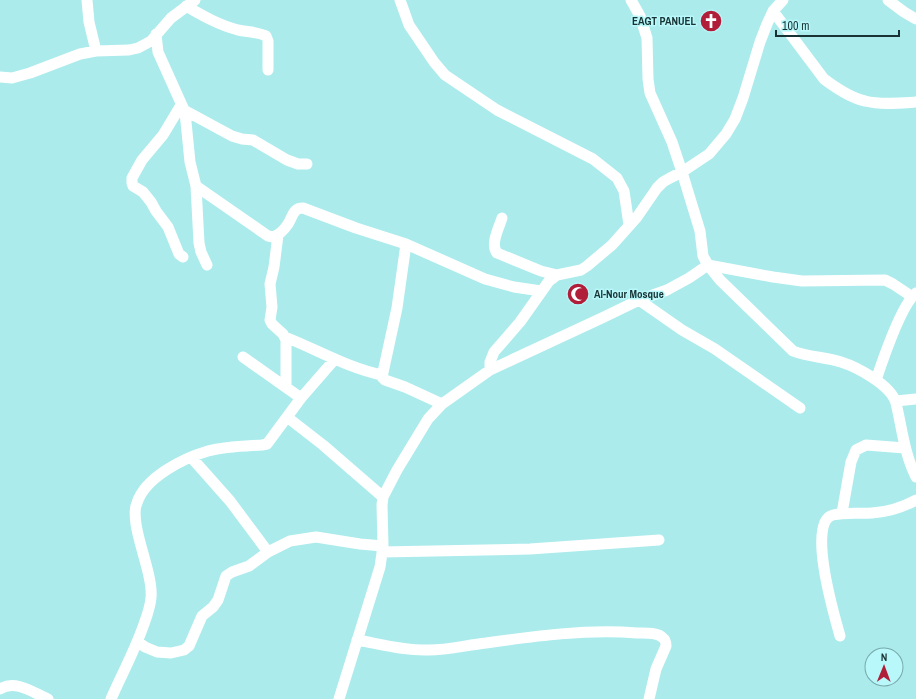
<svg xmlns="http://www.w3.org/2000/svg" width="916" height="699" font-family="'Archivo Narrow',sans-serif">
<rect width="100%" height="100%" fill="#abebec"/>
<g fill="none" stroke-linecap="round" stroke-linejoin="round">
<!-- minor -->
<path stroke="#fff" stroke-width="11" d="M87 0 89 22 96 51
M400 0 409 25 434 62 445 75 497 110 593 159 617 178 624 191 629 225
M631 0 640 16 647 38 648 79 650 93 672 142 682 172 700 231 703 256 708 265 720 280 793 351C808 357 825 357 841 362 857 367 891 385 896 403 902 428 904 453 916 477
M888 0 904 12 916 19
M186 6C203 16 219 25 238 30 248 32 258 32 266 36L268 41V70
M773 11 824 79C836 88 851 98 865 101 881 105 900 103 916 102
M156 34 158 52 185 112 190 162 196 186 199 243 201 252 207 265
M0 77 12 78 30 73 80 54 96 51 129 50 138 48 151 41 171 18 195 0
M181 105 163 135 142 160 132 178V183L133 186 143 192 151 202 156 211 168 227 179 254 183 257
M184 110 232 136 242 139 253 140 287 160 298 164H307
M196 186 268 236 273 237C279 235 284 230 288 224 293 216 293 208 303 208L356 228 406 244 485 279 514 287 541 291
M502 218C499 228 490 244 497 253L541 271 557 275
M278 235 274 267 270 284 272 307 270 320 272 324 283 334 286 340V387
M406 244 397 308 382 377 385 380 405 387 442 404
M639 300 682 330 715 349 800 408
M285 337C318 350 348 368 382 375
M243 357 301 398
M490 370V362L494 352 520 322 549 281 557 275 581 270 587 266 612 245 637 217 657 188 663 182 670 178 682 172 709 154 726 134 735 119 743 98 760 42 767 24 773 11 783 0
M876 380C883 359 901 305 916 293
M896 401 916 399
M287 417 323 445 383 497
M191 457 230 501 268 552
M842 513 851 462 856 450 866 445 905 448
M382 552 530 549 659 540
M840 636C835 618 806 521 833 515 846 512 859 514 872 513 887 512 903 507 916 500
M357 640C380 644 405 651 429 650 448 650 467 645 486 643 536 636 586 629 637 633 644 633 658 632 663 638 666 640 666 643 666 646L656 669 649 699
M138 642 145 647 157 652 171 653 184 650 189 646 202 616 213 607 218 600 226 576 232 572 249 566 268 552 290 541 316 537 360 544 383 546
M0 689C15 679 34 693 48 699
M111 699C122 674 135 650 144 624 147 616 150 607 151 598 153 578 139 546 136 524 135 517 134 509 137 503 145 477 184 458 208 451 226 446 244 446 262 445L267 444 301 398 335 359
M339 699 380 567 383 546 382 505 383 497 397 470 428 419 442 404 490 370 604 317 639 300 667 290 689 278 708 265 773 277 802 281 885 280 893 284 911 296"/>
</g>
<!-- icons -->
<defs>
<g id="church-disc" transform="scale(1.15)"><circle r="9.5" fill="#b11e39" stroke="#b8f8fa"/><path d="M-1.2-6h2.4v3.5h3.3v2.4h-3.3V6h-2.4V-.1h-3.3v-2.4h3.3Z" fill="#fff"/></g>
<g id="mosque-disc" transform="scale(1.15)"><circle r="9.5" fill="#b11e39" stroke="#b8f8fa"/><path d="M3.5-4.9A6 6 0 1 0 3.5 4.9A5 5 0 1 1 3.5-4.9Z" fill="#fff"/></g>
</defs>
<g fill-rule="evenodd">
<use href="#church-disc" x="711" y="21"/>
<use href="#mosque-disc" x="578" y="294"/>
</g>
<g text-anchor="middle" stroke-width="3" stroke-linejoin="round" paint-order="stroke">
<!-- poi labels -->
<g font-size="11" font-weight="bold" fill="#193334" stroke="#b8f8fa" text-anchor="end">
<text x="696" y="25">EAGT PANUEL</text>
<text x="594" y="298" text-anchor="start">Al-Nour Mosque</text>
</g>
</g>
<!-- north arrow -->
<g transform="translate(884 667) rotate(1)"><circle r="19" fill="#b8f8fa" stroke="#78a9ab"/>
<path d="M0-3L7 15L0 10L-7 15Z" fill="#b11e39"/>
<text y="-6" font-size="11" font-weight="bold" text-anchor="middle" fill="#193334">N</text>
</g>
<!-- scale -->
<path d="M776 30v6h123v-6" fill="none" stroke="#193334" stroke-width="2"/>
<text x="782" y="30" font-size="12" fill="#193334" stroke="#b8f8fa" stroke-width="3" paint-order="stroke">100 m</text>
</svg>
